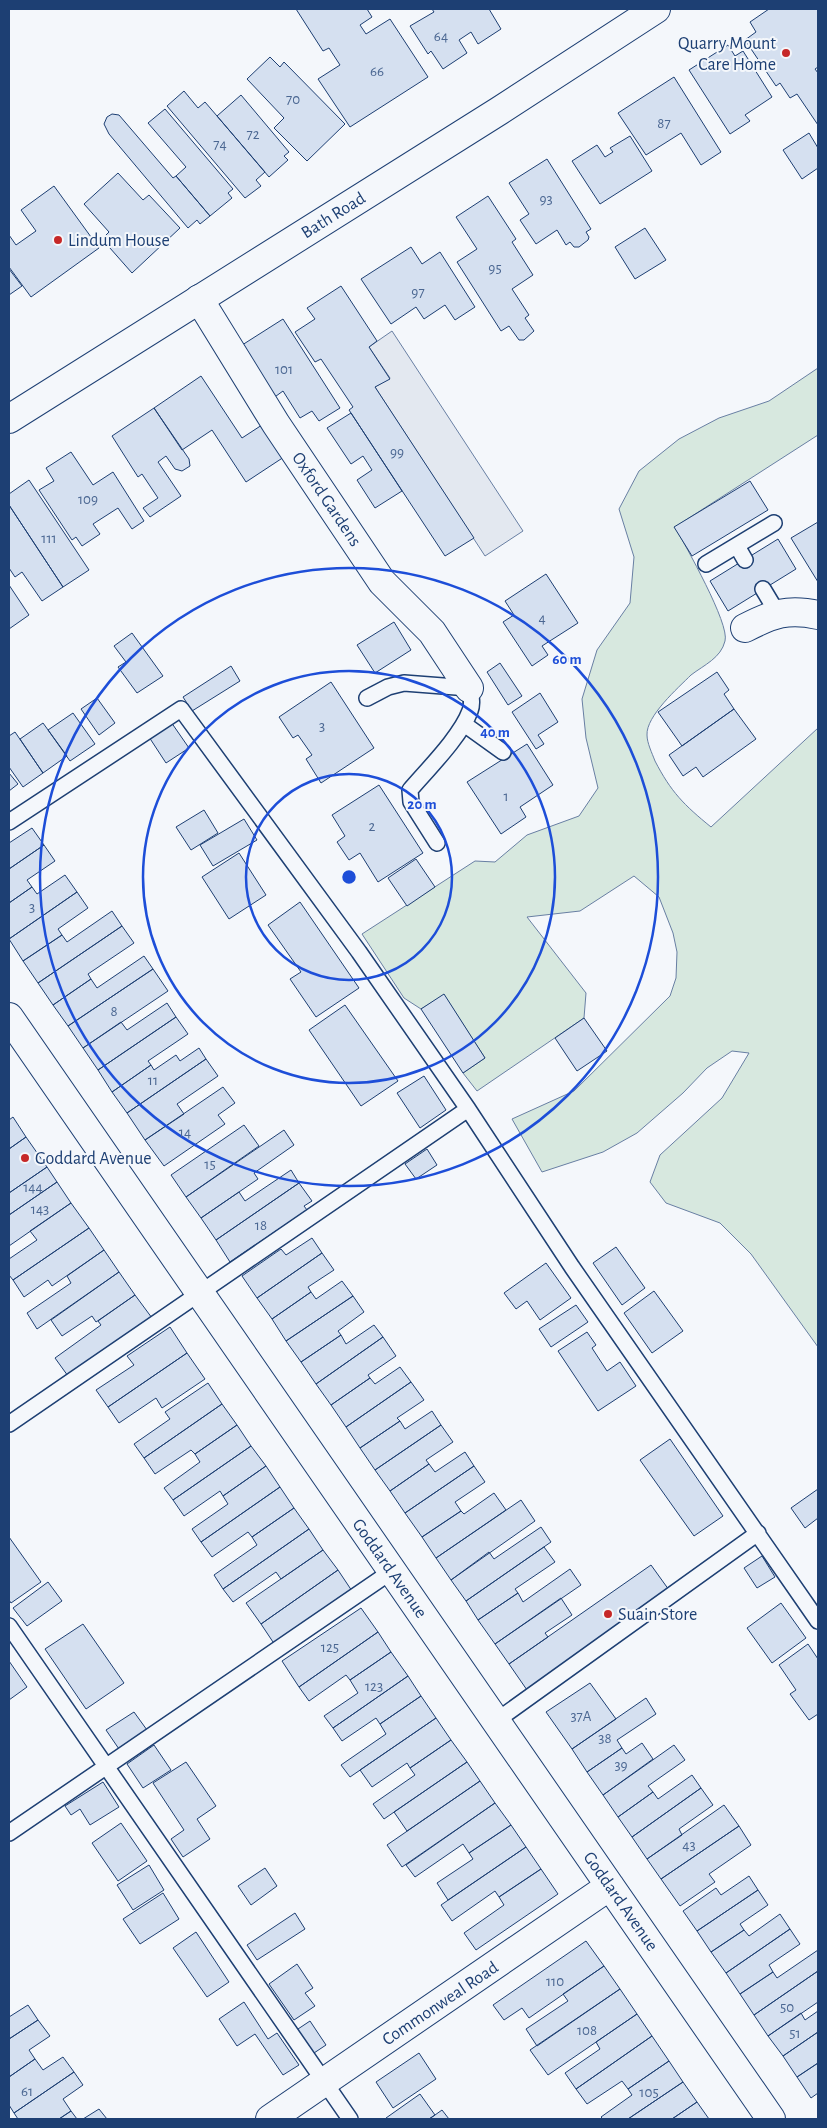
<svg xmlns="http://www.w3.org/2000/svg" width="827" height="2128" font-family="'Alegreya Sans',sans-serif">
<rect width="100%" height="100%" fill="#f4f7fb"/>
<!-- green -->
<path fill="#d7e8df" stroke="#687fa3" d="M818 368V435L675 527C685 545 730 624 725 641 721 658 704 665 691 675 678 688 646 716 647 735 647 743 652 753 655 761 671 792 684 805 711 827L818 728V1347L751 1254 720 1223 666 1203 650 1182 660 1155 722 1098 749 1053 732 1051 707 1068 683 1093 637 1133 603 1152 542 1172 512 1119 574 1091 670 996 676 978 677 952 673 933 659 897 634 876 580 911 527 917 586 993 584 1018 477 1091 463 1073 485 1058 444 995 421 1009 404 998 362 934 475 861 495 862 527 835 579 816 598 788 586 738 582 699 597 650 630 603 634 557 619 509 639 471 679 439 719 418 769 401Z"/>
<!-- parking -->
<path fill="#e3e8f0" stroke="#687fa3" d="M392 331 523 531 485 556 375 387 390 378 369 347Z"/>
<!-- building -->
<path fill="#d5e0f0" stroke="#1d3f73" d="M296 9H367L372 17 360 25 366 34 390 19 428 77 350 127 318 79 340 65 329 48 323 51Z
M432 9H489L501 29 478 44 471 32 459 40 467 53 443 69 431 51 428 54 410 26 434 12Z
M769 9H818V67L815 69 818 73V125L797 94 790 98 780 83 776 86 745 40 756 32 750 22Z
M728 45 735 56 743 51 772 97 745 115 750 121 730 134 689 70Z
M270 57 280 67 284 62 345 124 307 161 274 128 284 118 247 79Z
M674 77 721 152 701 165 681 133 646 155 618 113Z
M184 91 198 108 205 102 265 172 256 180 261 186 245 198 167 106Z
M241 95 289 152 284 156 288 160 269 177 217 116Z
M165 109 233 189 228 193 232 198 210 216 176 176 186 167 148 123Z
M112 114 119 115 173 178 176 176 210 216 200 224 197 220 188 228 109 134 104 124 107 117Z
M809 133 818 148V168L802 179 783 150Z
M630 136 652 171 600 204 572 161 597 145 605 157 613 152 610 148Z
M547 159 591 229 586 232 589 237 588 240 579 247H574L570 242 566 245 557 230 536 244 520 220 529 214 509 183Z
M118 173 143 200 149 195 180 228 132 273 102 239 109 232 84 204Z
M54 186 99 248 31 297 9 267V235L16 245 36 231 21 210Z
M488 196 516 239 512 242 533 275 512 289 529 315 525 318 534 331 524 340H519L509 326 501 331 457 262 477 249 456 217Z
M645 228 666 260 635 279 615 247Z
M411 247 422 264 440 252 475 307 455 320 445 305 424 319 416 307 391 324 361 279Z
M9 269 22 286 9 295Z
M341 286 377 341 369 347 390 379 375 387 474 538 445 556 351 413 349 410 353 407 321 359 315 362 295 332 315 319 307 308Z
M283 319 340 408 319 421 312 411 300 418 283 391 272 399 239 347Z
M201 376 242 438 265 423 287 455 246 482 212 430 182 450 154 408Z
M154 408 189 459 190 466 182 471 175 469 166 456 158 462 181 496 150 517 143 508 158 498 142 474 138 477 112 436Z
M351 413 402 491 375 508 357 480 372 470 363 456 351 464 327 428Z
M71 452 93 485 113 472 144 521 132 529 118 508 93 524 100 534 82 546 76 537 72 540 39 490 54 481 46 468Z
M29 480 89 570 63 587 9 505V494Z
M750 481 768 510 692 556 674 527Z
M9 505 63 587 42 601 22 572 15 577 9 568Z
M818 522V582L791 538Z
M778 539 796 569 728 611 710 581Z
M546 574 578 623 542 646 548 655 532 666 503 622 514 615 505 601Z
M9 585 29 615 9 629Z
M394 622 411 650 375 673 357 645Z
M132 633 163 676 137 693 118 667 126 662 114 646Z
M500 663 522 696 508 705 487 672Z
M231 666 240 681 192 711 183 697Z
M717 672 729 690 724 694 734 709 682 746 658 712Z
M331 682 374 748 321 783 306 759 312 755 298 735 293 738 279 717Z
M540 693 558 722 538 735 544 744 536 749 512 712Z
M97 698 115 723 99 735 81 709Z
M734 709 756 739 703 777 696 767 683 776 669 755Z
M73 713 95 744 70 761 48 730Z
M171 722 189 748 166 763 149 737Z
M43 723 67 756 43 773 20 739Z
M15 732 43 773 23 787 9 767V736Z
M527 744 553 785 520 807 526 817 501 834 467 782Z
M9 773 18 784 9 791Z
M379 785 423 853 378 882 360 853 349 860 337 842 345 836 332 815Z
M204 810 218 833 191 850 176 827Z
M244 819 257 840 213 866 200 845Z
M32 828 44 845 9 869V843Z
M44 845 55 861 27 880 32 887 9 903V869Z
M239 853 266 895 229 919 202 877Z
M416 859 435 887 407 906 388 878Z
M65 875 77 892 9 939V903L32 887 37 894Z
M77 892 88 908 58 929 62 935 23 961 9 939Z
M300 902 359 988 316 1017 290 979 301 972 268 925Z
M112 911 122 926 38 983 23 961 62 935 67 942Z
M122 926 134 943 88 974 91 979 53 1005 38 983Z
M144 956 153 969 68 1026 53 1005 91 979 97 988Z
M153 969 168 991 83 1048 68 1026Z
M444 994 485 1058 463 1073 421 1009Z
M167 1003 176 1017 98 1070 83 1048 121 1022 127 1030Z
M345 1005 398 1081 361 1106 309 1030Z
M176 1017 188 1034 148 1061 151 1065 112 1092 98 1070Z
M584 1018 607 1051 577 1071 555 1038Z
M199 1048 206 1059 127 1113 112 1092 151 1065 154 1070 176 1055 180 1061Z
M206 1059 218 1076 177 1104 184 1114 145 1140 127 1113Z
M424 1076 446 1110 420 1128 397 1093Z
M223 1087 235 1103 218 1115 225 1124 164 1166 145 1140Z
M13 1117 26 1137 9 1149V1120Z
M244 1125 259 1146 186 1197 171 1175Z
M284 1130 294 1145 254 1173 258 1179 201 1218 186 1197Z
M26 1137 47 1167 9 1193V1149Z
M427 1149 437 1165 416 1179 405 1164Z
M47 1167 57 1182 9 1215V1193Z
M291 1170 299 1183 216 1240 201 1218 239 1192 245 1201Z
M57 1182 71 1203 9 1246V1215Z
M299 1183 312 1201 304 1206 307 1210 230 1262 216 1240Z
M71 1203 89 1228 13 1280 9 1275V1259L37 1240 30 1231Z
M89 1228 104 1250 52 1286 48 1280 24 1297 13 1280Z
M312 1238 322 1253 257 1298 242 1276 281 1249 286 1255Z
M616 1247 645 1288 622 1305 593 1263Z
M104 1250 119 1272 37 1329 27 1313 71 1283 67 1276Z
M322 1253 334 1270 308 1287 311 1292 272 1319 257 1298Z
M546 1263 571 1298 540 1320 527 1301 516 1309 504 1293Z
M119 1272 135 1295 96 1322 92 1316 62 1336 51 1320Z
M342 1281 353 1296 286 1341 272 1319 311 1292 316 1299Z
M654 1291 683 1331 652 1353 624 1313Z
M135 1295 152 1318 68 1376 55 1358 101 1325 98 1321Z
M353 1296 364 1312 338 1331 341 1335 301 1362 286 1341Z
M576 1305 588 1322 551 1347 539 1329Z
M374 1325 383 1337 316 1384 301 1362 341 1335 346 1344Z
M170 1327 187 1353 108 1407 96 1390 134 1365 127 1356Z
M587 1332 596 1345 592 1348 607 1371 620 1362 636 1386 598 1411 558 1351Z
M383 1337 396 1356 368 1375 370 1378 331 1405 316 1384Z
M187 1353 205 1379 162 1408 156 1398 119 1423 108 1407Z
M400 1367 411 1382 346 1427 331 1405 370 1378 375 1384Z
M411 1382 424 1400 397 1418 400 1421 360 1448 346 1427Z
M208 1383 222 1404 144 1458 134 1444 170 1419 165 1412Z
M222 1404 237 1425 195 1454 191 1450 155 1474 144 1458Z
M432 1411 441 1425 375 1470 360 1448 400 1421 405 1429Z
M237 1425 251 1446 173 1500 164 1488 200 1462 195 1454Z
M441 1425 453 1442 426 1460 429 1464 390 1491 375 1470Z
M670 1439 723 1516 694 1536 640 1460Z
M251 1446 266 1466 223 1496 220 1491 184 1516 173 1500Z
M465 1452 474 1466 405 1513 390 1491 429 1464 435 1472Z
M266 1466 280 1487 201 1542 192 1529 228 1504 223 1496Z
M474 1466 485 1482 455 1502 461 1511 422 1537 405 1513Z
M280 1487 294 1508 252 1537 248 1532 212 1557 201 1542Z
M818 1489V1518L805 1528 791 1508Z
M494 1493 506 1510 436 1558 422 1537 461 1511 464 1514Z
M521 1500 535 1521 451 1580 436 1558Z
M294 1508 309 1529 223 1589 214 1575 257 1545 252 1537Z
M541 1527 551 1542 466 1601 451 1580 489 1552 494 1559Z
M309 1529 323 1550 281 1579 276 1572 233 1602 223 1589Z
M9 1537 41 1582 11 1603 9 1600Z
M544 1547 555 1562 515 1589 518 1593 478 1620 466 1601Z
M323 1550 338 1570 261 1624 246 1603Z
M762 1556 775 1577 757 1588 744 1568Z
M651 1565 669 1590 527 1690 509 1664Z
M570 1569 581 1585 495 1644 478 1620 518 1593 523 1602Z
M338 1570 352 1591 275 1645 261 1624Z
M48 1582 62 1601 27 1626 13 1608Z
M561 1598 572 1615 545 1633 548 1637 509 1664 495 1644Z
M781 1603 806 1638 772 1663 747 1628Z
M361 1608 378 1632 299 1687 282 1661Z
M83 1624 124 1683 86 1709 45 1649Z
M378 1632 391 1652 350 1680 346 1675 309 1701 299 1687Z
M808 1644 818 1659V1714L809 1720 790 1694 796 1690 779 1665Z
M391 1652 408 1676 333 1728 324 1716 358 1693 350 1680Z
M9 1661 27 1687 9 1700Z
M408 1676 421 1696 380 1724 376 1718 342 1741 333 1728Z
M590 1683 616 1719 572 1749 546 1712Z
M421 1696 436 1718 350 1777 341 1765 386 1734 380 1724Z
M646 1698 656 1714 617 1740 622 1748 587 1772 572 1749Z
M134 1712 147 1730 119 1749 106 1730Z
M436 1718 451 1740 410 1768 407 1763 372 1787 360 1770Z
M451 1740 467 1762 384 1819 373 1804 415 1775 410 1768Z
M642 1743 653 1759 603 1795 587 1772 622 1748 626 1754Z
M154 1745 171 1770 143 1788 127 1764Z
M674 1745 685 1760 648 1786 653 1792 618 1817 603 1795Z
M186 1762 216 1806 197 1819 210 1839 183 1857 171 1839 184 1830 153 1783Z
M467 1762 480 1781 407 1831 394 1812Z
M692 1775 701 1788 632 1837 618 1817 653 1792 658 1799Z
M480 1781 495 1803 402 1867 387 1845Z
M103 1782 119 1807 90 1825 80 1809 71 1815 65 1806Z
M701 1788 713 1805 679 1829 682 1835 647 1859 632 1837Z
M495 1803 511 1825 469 1853 463 1844 415 1877 406 1865Z
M724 1805 739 1826 661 1879 647 1859Z
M121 1823 147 1861 118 1881 92 1843Z
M511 1825 526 1847 448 1900 437 1883 473 1859 469 1853Z
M739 1826 751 1845 709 1874 715 1882 680 1906 661 1879Z
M526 1847 541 1869 499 1897 495 1891 452 1921 441 1905Z
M149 1865 164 1890 133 1910 117 1885Z
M265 1868 277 1886 251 1905 238 1886Z
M541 1869 558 1894 476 1950 464 1933 504 1905 499 1897Z
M749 1876 758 1890 697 1931 683 1911 716 1888 721 1895Z
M758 1890 768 1905 740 1924 744 1930 711 1952 697 1931Z
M163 1893 179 1919 140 1944 123 1919Z
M295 1913 305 1929 257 1960 247 1945Z
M780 1914 790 1929 726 1973 711 1952 744 1930 749 1936Z
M790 1929 800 1944 769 1965 773 1972 740 1994 726 1973Z
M196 1932 229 1982 207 1997 173 1948Z
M586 1941 604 1966 529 2018 522 2008 504 2020 493 2005Z
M818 1950V1971L754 2015 740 1994 773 1972 777 1978Z
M297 1964 313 1988 305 1993 315 2006 294 2020 269 1984Z
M604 1966 620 1989 537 2046 526 2029 568 2001 563 1994Z
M818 1971V2002L768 2036 754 2015Z
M620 1989 637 2014 548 2075 530 2050Z
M244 2002 268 2039 277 2033 299 2065 283 2075 255 2034 237 2046 219 2019Z
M28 2005 38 2020 9 2039V2017Z
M818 2011V2032L783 2056 768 2036 801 2013 805 2020Z
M637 2014 652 2036 576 2089 565 2073 600 2049 596 2042Z
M38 2020 50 2036 29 2050 35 2059 9 2077V2039Z
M310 2021 326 2045 311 2055 295 2031Z
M818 2032V2063L797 2077 783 2056Z
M652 2036 669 2061 628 2089 622 2081 587 2104 576 2089Z
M419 2053 436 2079 393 2108 376 2082Z
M63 2057 74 2072 14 2113 9 2105V2077L35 2059 43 2070Z
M669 2061 683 2082 628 2119H603L601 2117 632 2095 628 2089Z
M818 2063V2093L811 2098 797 2077Z
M74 2072 83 2085 63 2099 71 2111 59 2119H18L14 2113Z
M683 2082 697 2102 672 2119H628Z
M420 2094 435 2115 429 2119H387L386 2118Z
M697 2102 709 2119H672Z
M99 2109 107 2119H83Z
M442 2110 449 2119H429L435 2115Z
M71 2111 77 2119H59Z"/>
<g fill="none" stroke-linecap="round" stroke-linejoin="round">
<!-- service casing -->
<g stroke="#1d3f73" stroke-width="18">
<path id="service" d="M737 546 745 560
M706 564 774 523
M763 589 778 614
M367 698 388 687 404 683 469 688C471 696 473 703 470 711 461 736 428 769 410 790L411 802 437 843
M464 724 503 752
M9 822 181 709 359 952 468 1109 572 1267 818 1621
M9 1424 468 1109
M9 1626 350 2119
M496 1721 758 1533
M9 1833 392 1571"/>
</g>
<!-- minor casing -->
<g stroke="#1d3f73" stroke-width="30">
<path id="minor" d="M199 299 276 424 382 582 432 632 469 688
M745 628C772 614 788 608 818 615
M9 1017 771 2119
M270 2119 610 1886"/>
</g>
<!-- primary casing -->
<g stroke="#1d3f73" stroke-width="30">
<path id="primary" d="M9 419 499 111 656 9"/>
</g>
<!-- service -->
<use href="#service" stroke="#f4f7fb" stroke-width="15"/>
<!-- minor -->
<use href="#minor" stroke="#f4f7fb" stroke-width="28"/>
<!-- primary -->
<use href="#primary" stroke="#f4f7fb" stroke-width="28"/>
</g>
<!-- distance rings -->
<g fill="none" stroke="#1d4ed8" stroke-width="2.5">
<circle cx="349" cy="877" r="103"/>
<circle cx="349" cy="877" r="206"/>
<circle cx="349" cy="877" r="309"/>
</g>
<!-- markers -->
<g fill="#c62828" stroke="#f4f7fb" stroke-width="2">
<circle cx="786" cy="53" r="5"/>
<circle cx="58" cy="240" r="5"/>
<circle cx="25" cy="1158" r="5"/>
<circle cx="608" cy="1614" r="5"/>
</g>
<g text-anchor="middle" stroke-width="4" stroke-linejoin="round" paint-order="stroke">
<!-- number labels -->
<g font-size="15" fill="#4b6792">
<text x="441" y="41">64</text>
<text x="377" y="76">66</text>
<text x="293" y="104">70</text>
<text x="664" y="128">87</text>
<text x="253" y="139">72</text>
<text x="220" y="149">74</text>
<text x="546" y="204">93</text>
<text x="495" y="273">95</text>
<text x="418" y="297">97</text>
<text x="284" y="374">101</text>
<text x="397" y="457">99</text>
<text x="88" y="504">109</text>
<text x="49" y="543">111</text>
<text x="542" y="623">4</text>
<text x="322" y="731">3</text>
<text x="506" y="801">1</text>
<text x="372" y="831">2</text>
<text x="32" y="912">3</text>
<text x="114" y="1016">8</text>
<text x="153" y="1085">11</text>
<text x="185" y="1137">14</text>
<text x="210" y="1169">15</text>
<text x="33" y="1192">144</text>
<text x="40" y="1214">143</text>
<text x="261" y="1230">18</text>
<text x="330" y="1652">125</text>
<text x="374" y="1691">123</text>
<text x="581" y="1721">37A</text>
<text x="605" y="1743">38</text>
<text x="621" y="1770">39</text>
<text x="689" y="1850">43</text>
<text x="555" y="1986">110</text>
<text x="787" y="2012">50</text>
<text x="587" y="2035">108</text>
<text x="795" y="2038">51</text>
<text x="27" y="2096">61</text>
<text x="649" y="2097">105</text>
</g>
<!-- poi labels -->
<g font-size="18" fill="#1d3f73" stroke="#f4f7fb" text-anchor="start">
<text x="776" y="49" text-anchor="end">Quarry Mount<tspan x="776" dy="21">Care Home</tspan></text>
<text x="68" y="246">Lindum House</text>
<text x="35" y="1164">Goddard Avenue</text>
<text x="618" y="1620">Suain Store</text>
</g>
<!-- street labels -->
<g font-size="18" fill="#1d3f73" stroke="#f4f7fb">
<text transform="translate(333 215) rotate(-32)" y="6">Bath Road</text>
<text transform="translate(327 499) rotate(56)" y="6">Oxford Gardens</text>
<text transform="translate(390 1568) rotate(55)" y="6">Goddard Avenue</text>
<text transform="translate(621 1901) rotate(55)" y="6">Goddard Avenue</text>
<text transform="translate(440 2003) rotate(-34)" y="6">Commonweal Road</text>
</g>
</g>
<circle cx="349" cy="877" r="8" fill="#1d4ed8" stroke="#f4f7fb" stroke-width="2.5"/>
<g font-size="15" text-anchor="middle" font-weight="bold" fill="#1d4ed8" stroke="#f4f7fb" stroke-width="4" stroke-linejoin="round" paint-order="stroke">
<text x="567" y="664">60 m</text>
<text x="495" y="737">40 m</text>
<text x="422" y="809">20 m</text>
</g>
<!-- border -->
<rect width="827" height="2128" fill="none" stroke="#1d3f73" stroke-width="20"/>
</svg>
